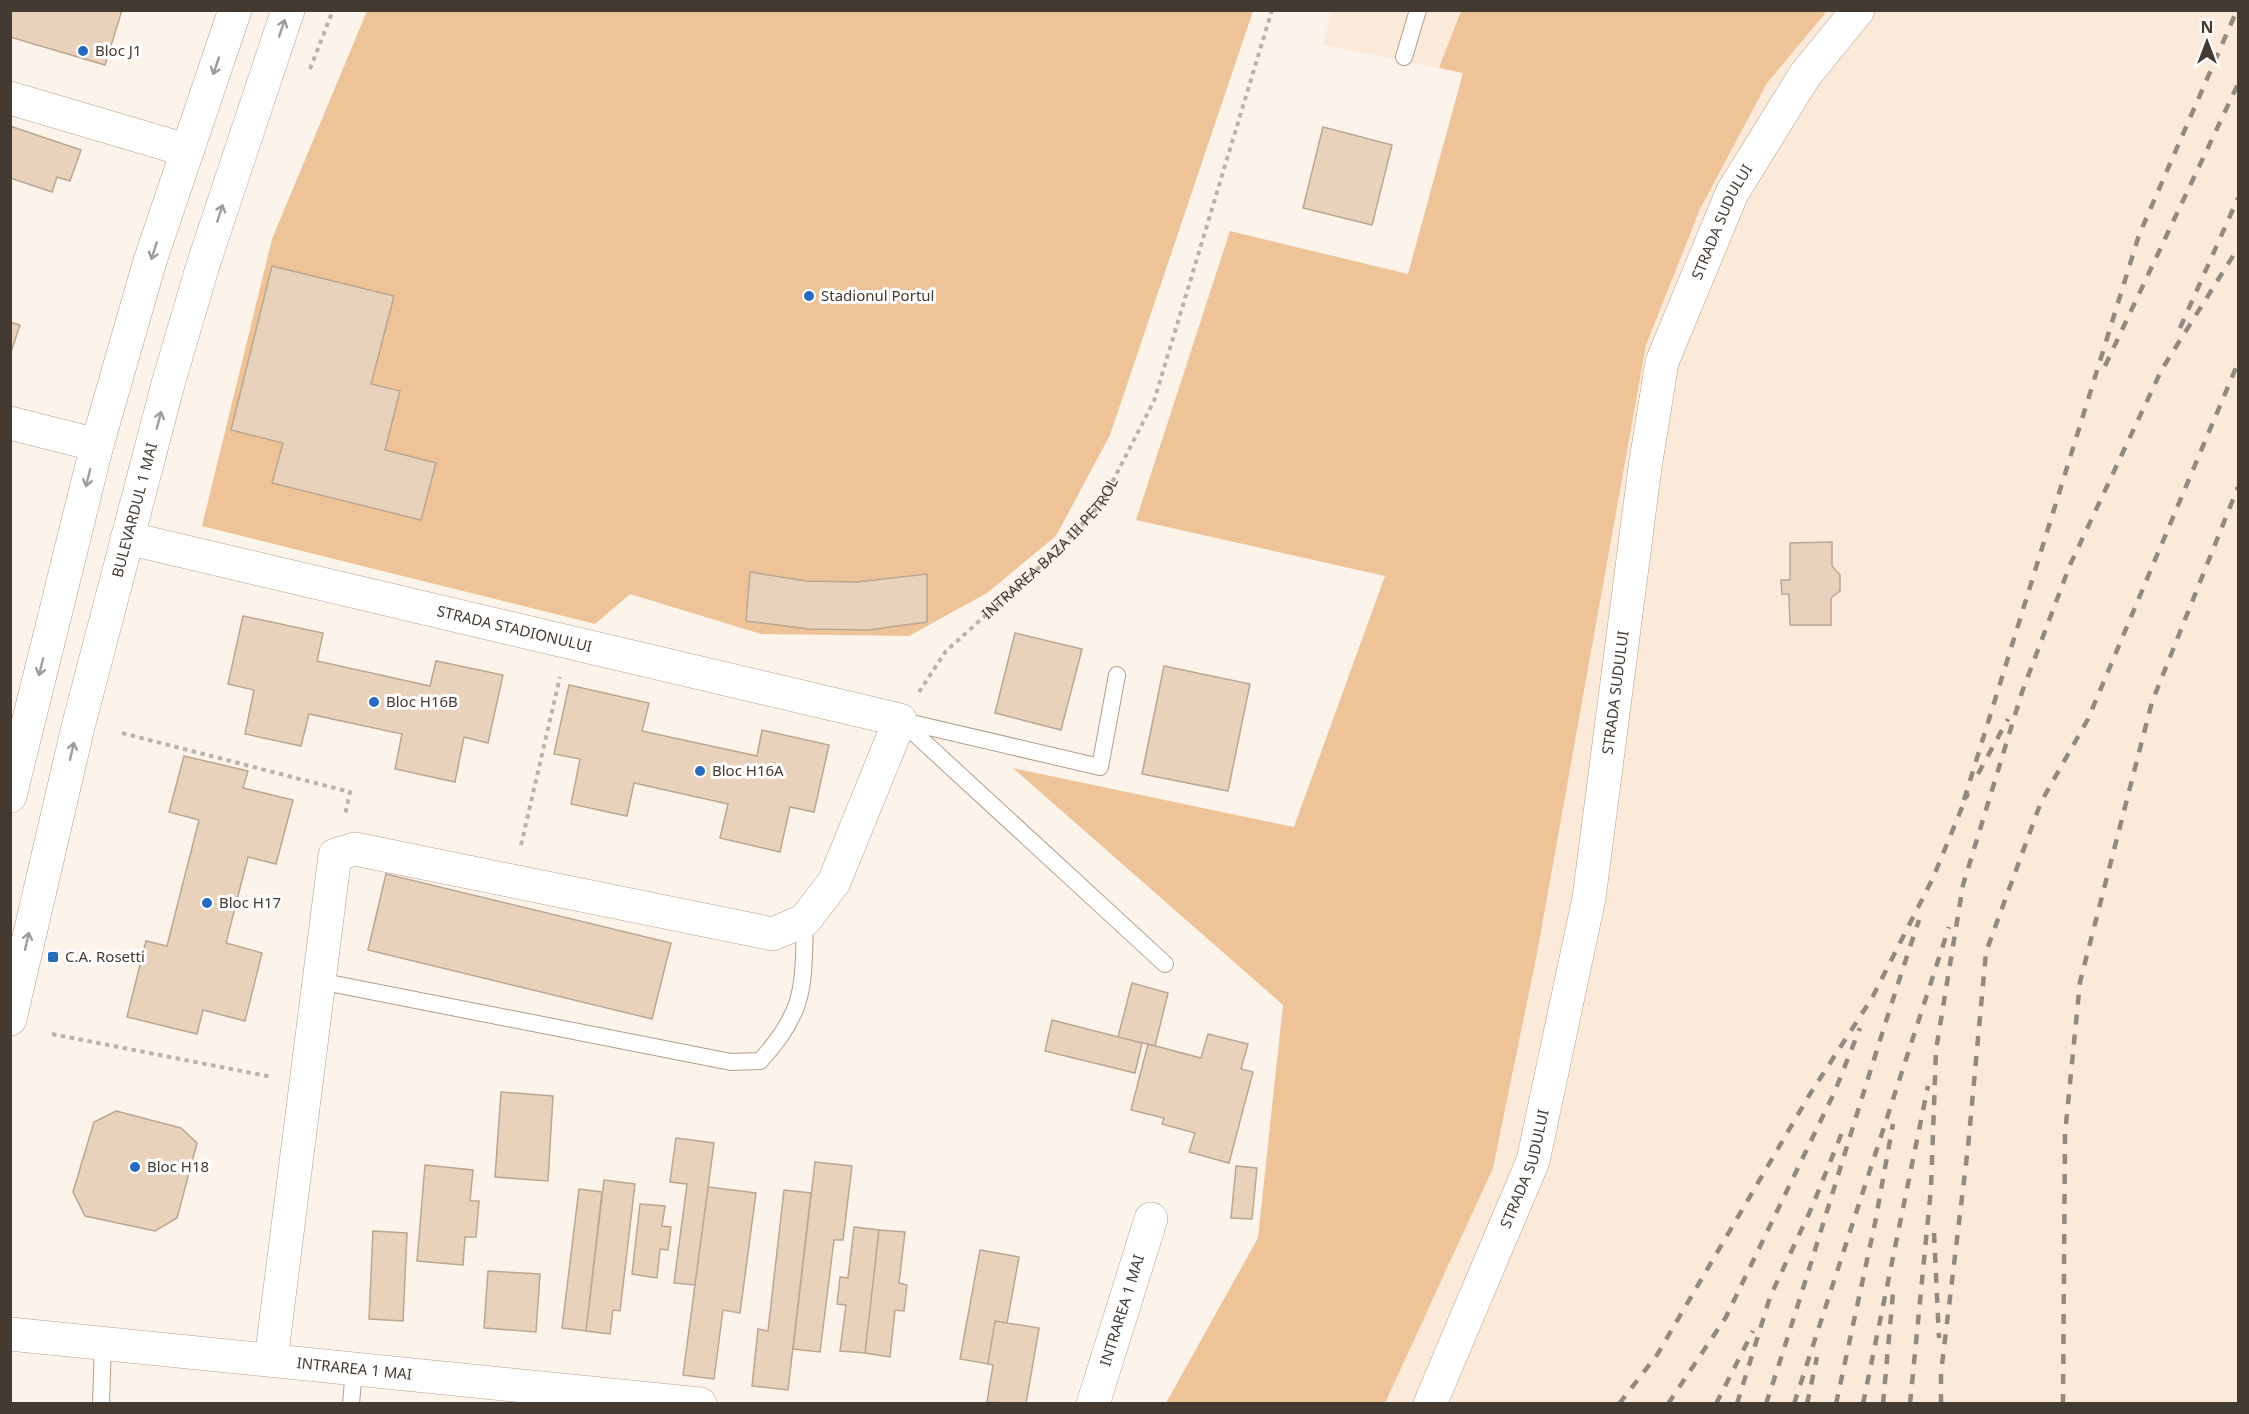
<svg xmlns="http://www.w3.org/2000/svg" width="2249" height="1414" font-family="'Noto Sans',sans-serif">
<rect width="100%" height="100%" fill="#fcf3ea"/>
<!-- built -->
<path fill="#fbeada" d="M1332 11H2238V1403L1166 1404 1258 1238 1283 1005 1293 828 1385 576 1408 274 1463 73 1323 45Z"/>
<!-- grass -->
<path fill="#edc397" d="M367 11H1253L1110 435 1056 536 987 593 909 636 761 634 630 594 595 624 202 526 272 239Z
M1461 11H1827L1767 83 1700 209 1646 345 1537 953 1493 1168 1385 1403H1166L1258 1238 1283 1005 1013 768 1294 827 1385 576 1136 520 1230 231 1408 274 1463 73 1439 68Z"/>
<!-- building -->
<path fill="#e8d2bc" stroke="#bba691" stroke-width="1.5" d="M10 10H122L105 65 10 37Z
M10 126 81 150 70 181 57 177 52 192 10 178Z
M1323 127 1392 145 1372 225 1303 208Z
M272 266 394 296 371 384 400 391 385 450 436 463 421 520 272 483 283 443 231 430Z
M10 322 20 325 10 355Z
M1832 542V566L1840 575V591L1831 598V625H1790L1789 594H1782L1781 580H1790V543Z
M750 572 806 581 857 582 927 574V622L868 630 809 629 746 621Z
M243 616 323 633 317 661 430 686 436 661 503 675 488 743 464 737 455 782 395 769 402 734 309 714 301 746 245 734 254 690 228 684Z
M1015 633 1082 649 1061 730 995 713Z
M1164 666 1250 684 1228 791 1142 774Z
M569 685 649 703 642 731 757 756 762 730 829 745 814 812 790 807 780 852 720 838 728 804 634 783 627 816 571 804 580 759 554 754Z
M184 756 248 771 243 788 293 800 276 864 248 857 226 943 262 953 245 1021 203 1010 197 1034 127 1017 146 941 167 946 199 820 169 812Z
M386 874 671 943 652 1019 368 950Z
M1132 983 1168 993 1155 1046 1118 1037Z
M1052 1020 1142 1043 1135 1073 1045 1051Z
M1208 1034 1248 1044 1241 1069 1253 1072 1229 1163 1189 1152 1195 1133 1162 1124 1164 1118 1131 1110 1148 1044 1201 1058Z
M501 1092 553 1096 548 1181 495 1177Z
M116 1111 181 1128 197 1143 177 1218 155 1231 85 1216 73 1192 94 1122Z
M676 1138 714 1143 695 1285 674 1283 687 1184 670 1182Z
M815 1162 852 1166 843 1240H834L820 1352 793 1349Z
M425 1165 473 1170 470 1201H479L476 1237H465L463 1265 417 1261Z
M1236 1166 1257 1168 1252 1219 1231 1218Z
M604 1180 635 1184 620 1311 613 1310 610 1334 586 1331Z
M708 1187 756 1193 740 1313 723 1310 714 1379 683 1375Z
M579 1189 602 1192 586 1331 562 1328Z
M784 1190 811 1193 788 1390 752 1386 758 1329 768 1331Z
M640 1204 665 1206 662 1226 671 1227 668 1250 660 1249 657 1278 632 1274Z
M854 1227 879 1230 865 1353 840 1351 846 1305 837 1304 840 1277 848 1278Z
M879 1230 905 1232 899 1283 907 1285 904 1311 895 1310 890 1357 865 1353Z
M373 1231 407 1233 403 1321 369 1319Z
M980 1250 1019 1257 1007 1323 995 1321 988 1364 960 1359Z
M488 1271 540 1274 536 1332 484 1328Z
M995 1321 1039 1328 1026 1404 987 1402 993 1365 988 1364Z"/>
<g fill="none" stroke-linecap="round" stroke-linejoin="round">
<!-- service casing -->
<g stroke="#b39e89" stroke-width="18">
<path id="service" d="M1404 57 1418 10
M900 720 1165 964
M903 721 1100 767 1117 675
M319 981 731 1062 760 1061C807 1010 803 985 805 920
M101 1404 103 1343
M351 1404 354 1369"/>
</g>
<!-- minor casing -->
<g stroke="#b39e89" stroke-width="34">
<g id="minor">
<path d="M10 98 186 150"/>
<path d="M10 423 97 445"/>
<path id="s2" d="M127 538 900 720 834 882 805 920 773 934 355 849 335 855 271 1360"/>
<path id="s3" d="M10 1334 700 1404"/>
<path id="s4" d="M1093 1404 1151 1219"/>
<path id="s5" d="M1430 1404 1533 1161 1589 898 1645 467 1662 362 1732 193 1805 75 1858 10"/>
</g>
</g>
<!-- primary casing -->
<g stroke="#b39e89" stroke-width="34">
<g id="primary">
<path d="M10 796 97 445 150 261 235 10"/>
<path id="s6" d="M10 1019 78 727 168 384 203 265 288 10"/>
</g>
</g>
<!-- path -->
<g stroke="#bbb2a9" stroke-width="4" stroke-dasharray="4.5 4.5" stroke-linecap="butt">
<path d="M310 69 333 10"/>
<path id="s1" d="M919 692 946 651 1057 551 1101 504 1154 401 1272 10"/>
<path d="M122 733 350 792 345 815"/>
<path d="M521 845 560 677"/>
<path d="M52 1034 272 1077"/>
</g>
<!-- service -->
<use href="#service" stroke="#fff" stroke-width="16"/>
<!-- minor -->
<use href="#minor" stroke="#fff" stroke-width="33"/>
<!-- primary -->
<use href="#primary" stroke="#fff" stroke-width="33"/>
<!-- rail -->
<path stroke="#928980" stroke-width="4.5" stroke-dasharray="10 10" stroke-linecap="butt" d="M2180 328 2238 198
M2105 366 2238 84
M1978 774 2008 719
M1964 800 2139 235 2237 10
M1934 1233 1939 1338
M1619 1404 1657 1355 1810 1094 1872 998 1933 878 1968 793
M1668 1404 1726 1317 1835 1091 1860 1028
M1716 1404 1753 1331
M1737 1404 1770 1297 1812 1207 1843 1130
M1766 1404C1819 1243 1865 1081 1919 920
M1794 1404 1949 927
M1807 1404 1817 1357
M1836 1404 1875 1223 1893 1124
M1863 1404 1928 1086
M1883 1404 1893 1293
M1910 1404 1931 1188 1936 1050 1963 885 2022 692 2070 565 2162 369 2238 248
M1941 1404V1373L1968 1147 1986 952 2041 802 2088 719 2238 363
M2063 1404 2065 1134 2080 982 2152 702 2238 487"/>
</g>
<!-- one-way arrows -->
<defs><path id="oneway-shaft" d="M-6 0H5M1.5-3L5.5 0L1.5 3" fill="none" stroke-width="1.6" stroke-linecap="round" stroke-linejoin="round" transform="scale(1.5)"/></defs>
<g stroke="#a19c98">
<use href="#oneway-shaft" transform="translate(282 28) rotate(-71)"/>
<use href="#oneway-shaft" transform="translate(216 66) rotate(109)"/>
<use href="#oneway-shaft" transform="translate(220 213) rotate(-72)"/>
<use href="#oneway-shaft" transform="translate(154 251) rotate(108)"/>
<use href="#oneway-shaft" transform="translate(159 420) rotate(-75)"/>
<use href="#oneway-shaft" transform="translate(88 478) rotate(104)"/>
<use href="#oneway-shaft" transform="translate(41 667) rotate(104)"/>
<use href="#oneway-shaft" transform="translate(72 751) rotate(-77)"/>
<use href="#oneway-shaft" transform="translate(27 941) rotate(-77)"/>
</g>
<!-- markers -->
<g fill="#266bbc" stroke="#fff" stroke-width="2">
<circle cx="83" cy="51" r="6"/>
<circle cx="809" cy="296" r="6"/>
<circle cx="374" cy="702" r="6"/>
<circle cx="700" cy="771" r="6"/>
<circle cx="207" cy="903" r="6"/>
<rect x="47" y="951" width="12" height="12" rx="3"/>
<circle cx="135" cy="1167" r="6"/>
</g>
<g text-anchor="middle" stroke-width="6" stroke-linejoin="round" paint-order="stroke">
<!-- poi labels -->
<g font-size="15" fill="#433a31" stroke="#fff" text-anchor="start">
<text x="95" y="56">Bloc J1</text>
<text x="821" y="301">Stadionul Portul</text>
<text x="386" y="707">Bloc H16B</text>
<text x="712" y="776">Bloc H16A</text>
<text x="219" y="908">Bloc H17</text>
<text x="65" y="962">C.A. Rosetti</text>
<text x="147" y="1172">Bloc H18</text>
</g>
<!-- street labels -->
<g font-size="15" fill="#433a31" stroke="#fff">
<text dy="5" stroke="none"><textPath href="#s5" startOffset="1226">STRADA SUDULUI</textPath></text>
<text dy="5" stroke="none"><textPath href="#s6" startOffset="524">BULEVARDUL 1 MAI</textPath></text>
<text dy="5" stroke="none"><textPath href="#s1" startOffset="196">INTRAREA BAZA III PETROL</textPath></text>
<text dy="5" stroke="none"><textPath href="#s2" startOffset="398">STRADA STADIONULUI</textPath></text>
<text dy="5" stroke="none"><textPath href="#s5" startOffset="740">STRADA SUDULUI</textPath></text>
<text dy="5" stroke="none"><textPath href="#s5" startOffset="254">STRADA SUDULUI</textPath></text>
<text dy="5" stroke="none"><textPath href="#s4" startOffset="98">INTRAREA 1 MAI</textPath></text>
<text dy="5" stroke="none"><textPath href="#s3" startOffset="346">INTRAREA 1 MAI</textPath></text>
</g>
</g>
<!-- border -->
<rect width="2249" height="1414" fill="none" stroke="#433a31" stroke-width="24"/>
<!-- north arrow -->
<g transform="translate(2207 42)" stroke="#ffffff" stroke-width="4.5" paint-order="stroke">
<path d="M0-4.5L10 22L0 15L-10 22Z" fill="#433a31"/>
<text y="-9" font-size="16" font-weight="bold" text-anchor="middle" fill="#433a31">N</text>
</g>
</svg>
